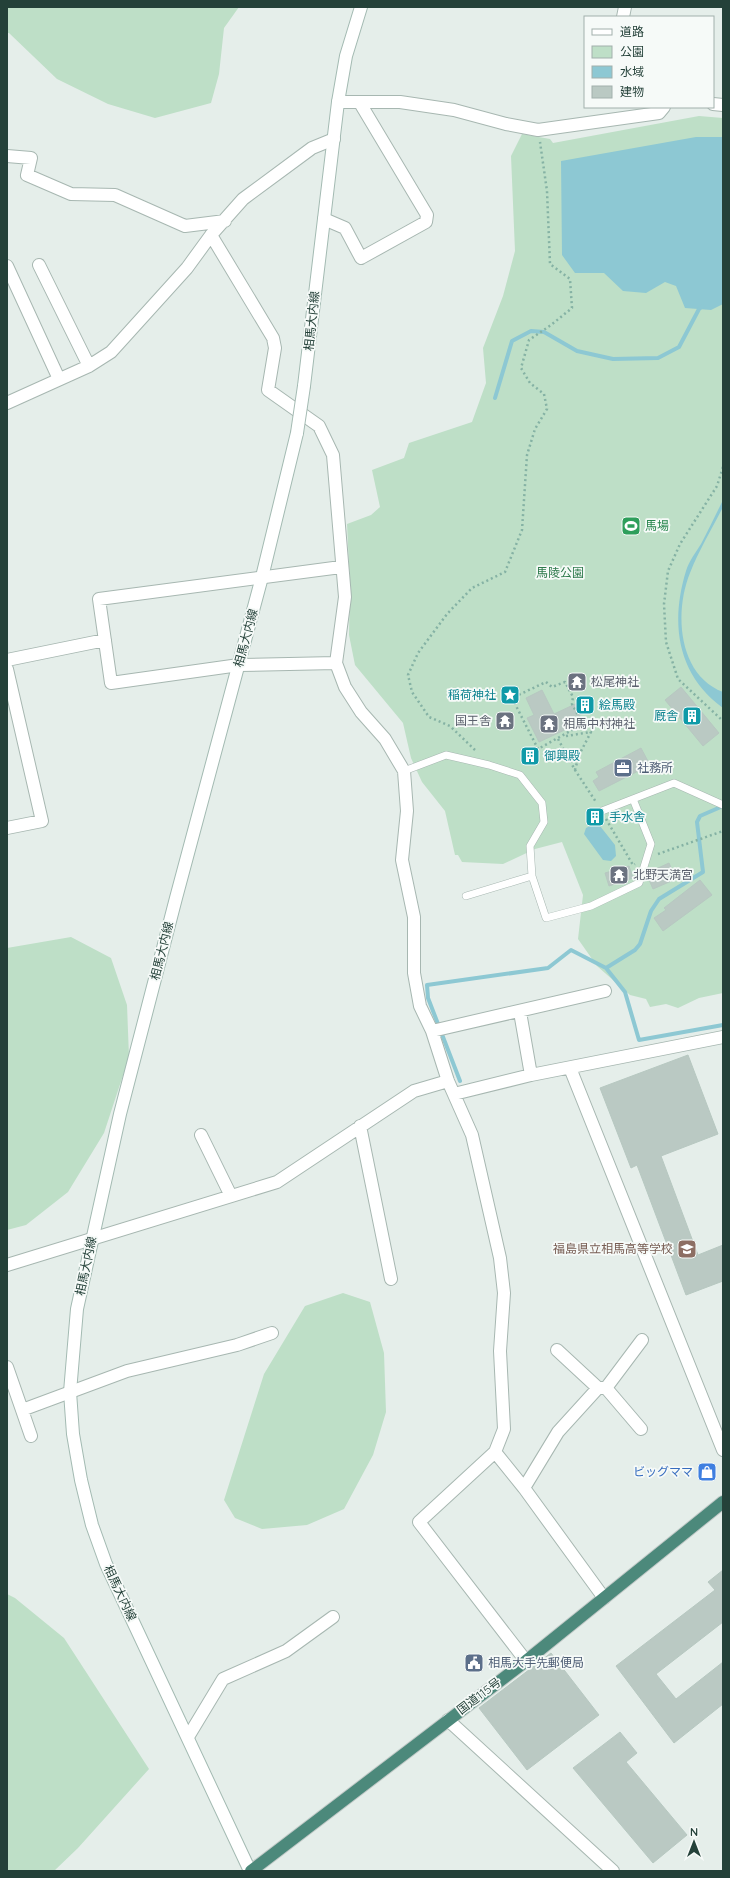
<svg xmlns="http://www.w3.org/2000/svg" width="730" height="1878" font-family="Quicksand,'Noto Sans JP',sans-serif">
<rect width="100%" height="100%" fill="#e5eeea"/>
<!-- green -->
<path fill="#bedfc7" d="M7 7H239L224 28 219 74 211 103 155 118 108 104 57 79 9 33H7Z
M699 116 723 118V993L699 998 678 1008 666 1004 650 1007 646 999 630 995 597 966 578 939 583 895 562 842 535 849 503 864 462 862 458 855H455L445 811 422 782 411 758 403 723 355 665 349 635 350 586 347 524 371 515 380 507 372 470 404 458 409 443 472 422 486 383 483 348 503 296 515 251 511 156 522 134 550 139 553 143Z
M71 937 111 958 127 1005 129 1057 104 1133 68 1192 26 1225 7 1230V948Z
M343 1293 370 1302 384 1353 386 1412 373 1455 344 1509 307 1525 262 1529 235 1518 224 1500 264 1374 305 1306Z
M7 1594 15 1598 64 1638 149 1769 78 1848 54 1871H7Z"/>
<!-- water -->
<path fill="#8dc8d3" d="M696 137H723V304L711 310 685 308 676 286 665 282 646 293 623 291 604 273H575L562 255 561 161Z
M723 500V507C712 529 699 550 690 573 674 612 678 675 723 692V708C677 675 670 623 686 571 689 561 696 552 701 544 709 529 716 514 723 500Z
M594 824 600 826 615 845 616 856 611 861 603 860 584 834 586 828Z"/>
<g fill="none" stroke-linecap="round" stroke-linejoin="round">
<!-- stream -->
<path stroke="#8dc8d3" stroke-width="4" d="M495 398 512 341 531 331 544 332 577 351 613 359 658 358 679 347 699 309 703 306
M606 968 635 950 640 944 651 911 659 899 703 872 697 822 700 816 723 806
M460 1081 428 998 427 985 548 968 571 950 606 968 625 992 639 1040 723 1025"/>
</g>
<!-- building -->
<path fill="#bac9c3" stroke="#b7c8c1" d="M681 687 719 733 703 746 665 700Z
M542 690 554 714 586 699 592 709 568 721 571 727 539 742 527 718 534 715 526 698Z
M641 748 650 765 599 791 593 781 599 777 596 772Z
M669 863 676 879 653 889 647 875V873Z
M629 866 633 878 609 886 605 873Z
M700 880 712 895 663 931 654 918 666 910 664 908Z
M688 1055 718 1134 661 1156 698 1255 723 1245V1281L686 1295 637 1165 631 1168 600 1088Z
M723 1570V1622L656 1674 676 1699 723 1662V1704L674 1743 616 1666 715 1590 708 1582Z
M551 1653 599 1715 527 1770 479 1708Z
M620 1732 637 1753 626 1762 687 1835 653 1863 573 1768Z"/>
<g fill="none" stroke-linecap="round" stroke-linejoin="round">
<!-- service casing -->
<g stroke="#a7b7b1" stroke-width="8">
<path id="service" d="M404 771 446 755 489 765 520 775 542 803 544 822 530 846 532 876 546 918 591 906 639 883 651 844 633 799
M602 811 674 783 723 805
M466 896 532 876"/>
</g>
<!-- minor casing -->
<g stroke="#a7b7b1" stroke-width="14">
<path id="minor" d="M623 17 625 7
M338 102H400L454 110 506 124 538 130 659 113 664 107
M713 104 723 105
M7 156 31 158 27 175 71 194 115 195 185 226 225 221
M324 219 345 228 361 258 426 222 427 215 360 103
M211 235 273 338 275 348 268 390 319 426 333 455 345 597 336 663
M39 265 89 366
M7 266 59 379
M7 403 89 366 111 352 187 268 211 235 243 199 312 148 334 139
M341 567 99 599 111 683 239 665 336 663 345 687 361 712 385 739 404 771 407 811 402 860 414 917V973L420 1006 432 1031 448 1081 472 1135 500 1258 504 1293 500 1351 504 1429 495 1452 524 1488 604 1598
M7 660 105 640
M7 669 42 821 7 828
M520 1012 531 1075
M432 1031 605 991
M570 1068 723 1450
M454 1094 531 1075 723 1037
M360 1126 391 1279
M201 1135 231 1196
M7 1265 277 1182 414 1091 448 1081
M557 1350 598 1388
M7 1367 22 1410 127 1371 237 1345 272 1333
M606 1388 641 1429
M22 1410 31 1436
M495 1452 419 1522 526 1661
M524 1488 558 1432 598 1388H606L642 1340
M448 1720 613 1871
M188 1737 223 1679 286 1651 333 1617"/>
</g>
<!-- secondary casing -->
<g stroke="#a3bab2" stroke-width="14">
<path id="secondary" d="M304 386 338 102 346 56 361 7
M250 1871 106 1564 92 1525 81 1480 73 1434 70 1392 77 1309 120 1114 176 898 262 577 297 433"/>
</g>
<!-- trunk casing -->
<g stroke="#c2cac8" stroke-width="14">
<path id="trunk" d="M251 1871 526 1661 723 1502"/>
</g>
<!-- path -->
<path stroke="#85b2a4" stroke-width="2.5" stroke-dasharray="2 3" stroke-linecap="butt" d="M723 467 717 486 680 544 668 571 664 604 666 642 678 679 723 721
M546 682 552 687 565 682 573 697 572 704 583 724 538 749 512 698Z
M504 702 512 698
M566 736 591 732 579 755 575 770
M558 739 575 770 596 802
M475 750 450 726 429 717 412 692 408 675 418 653 447 614 472 588 505 572 522 530 527 455 535 429 547 409 544 394 530 383 521 368 529 340 551 325 572 308 570 279 550 264 547 191 540 142
M606 819 633 865 635 864
M658 854 723 831"/>
<!-- service -->
<use href="#service" stroke="#fff" stroke-width="7"/>
<!-- minor -->
<use href="#minor" stroke="#fff" stroke-width="12"/>
<!-- secondary -->
<use href="#secondary" stroke="#fff" stroke-width="12"/>
<!-- trunk -->
<use href="#trunk" stroke="#4c897b" stroke-width="12"/>
<!-- secondary-bridge casing -->
<g stroke="#a3bab2" stroke-width="14" stroke-linecap="butt">
<path id="secondary-bridge" d="M297 433 304 386"/>
</g>
<!-- secondary-bridge -->
<use href="#secondary-bridge" stroke="#fff" stroke-width="12"/>
</g>
<!-- icons -->
<defs>
<g id="stadium-square" transform="scale(1)"><rect x="-9" y="-9" width="18" height="18" rx="4" fill="#2e9e5b" stroke="#f6faf8"/><path d="M0-5a6.5 5 0 1 0 0 10a6.5 5 0 1 0 0-10ZM-3.5-1.8h7v3.6h-7Z" fill="#fff"/></g>
<g id="temple-square" transform="scale(1)"><rect x="-9" y="-9" width="18" height="18" rx="4" fill="#6b7280" stroke="#f6faf8"/><path d="M0-6L5-2H3V0L6.5 2.5H4V6H1.5V3h-3V6H-4V2.5H-6.5L-3 0V-2H-5Z" fill="#fff"/></g>
<g id="sight-square" transform="scale(1)"><rect x="-9" y="-9" width="18" height="18" rx="4" fill="#0f9aa8" stroke="#f6faf8"/><path d="M0-6L1.8-2.2L6-1.7L2.9 1.2L3.7 5.4L0 3.3L-3.7 5.4L-2.9 1.2L-6-1.7L-1.8-2.2Z" fill="#fff"/></g>
<g id="building-square" transform="scale(1)"><rect x="-9" y="-9" width="18" height="18" rx="4" fill="#0f9aa8" stroke="#f6faf8"/><path d="M-4-6H4V6H1V3H-1V6H-4ZM-2.5-4.3h1.7v1.8h-1.7ZM.8-4.3h1.7v1.8H.8ZM-2.5-1h1.7V.8h-1.7ZM.8-1h1.7V.8H.8Z" fill="#fff"/></g>
<g id="office-square" transform="scale(1)"><rect x="-9" y="-9" width="18" height="18" rx="4" fill="#5c6f8a" stroke="#f6faf8"/><path d="M-6-3h4V-5.5h4V-3h4V5H-6ZM-1-4.5V-3h2v-1.5ZM-6 0V1H6V0Z" fill="#fff"/></g>
<g id="school-square" transform="scale(1)"><rect x="-9" y="-9" width="18" height="18" rx="4" fill="#8d6e63" stroke="#f6faf8"/><path d="M0-5L7-2L0 1L-7-2ZM-4 1L0 2.5L4 1V4Q0 6-4 4Z" fill="#fff"/></g>
<g id="shop-square" transform="scale(1)"><rect x="-9" y="-9" width="18" height="18" rx="4" fill="#3f7fe0" stroke="#f6faf8"/><path d="M-5-2.5h2.3a2.7 3.5 0 0 1 5.4 0H5L5.5 6h-11ZM-1.5-2.5h3a1.5 2.3 0 0 0-3 0Z" fill="#fff"/></g>
<g id="civic-square" transform="scale(1)"><rect x="-9" y="-9" width="18" height="18" rx="4" fill="#5c6f8a" stroke="#f6faf8"/><path d="M-.6-6.5H3V-4.5H.6V-3L4-1V1h2V6H-6V1h2V-1L-.6-3ZM-1.2 2.5V6h2.4V2.5Z" fill="#fff"/></g>
</defs>
<g fill-rule="evenodd">
<use href="#stadium-square" x="631" y="526"/>
<use href="#temple-square" x="577" y="682"/>
<use href="#sight-square" x="510" y="695"/>
<use href="#building-square" x="585" y="705"/>
<use href="#building-square" x="692" y="716"/>
<use href="#temple-square" x="505" y="721"/>
<use href="#temple-square" x="549" y="724"/>
<use href="#building-square" x="530" y="756"/>
<use href="#office-square" x="623" y="768"/>
<use href="#building-square" x="595" y="817"/>
<use href="#temple-square" x="619" y="875"/>
<use href="#school-square" x="687" y="1249"/>
<use href="#shop-square" x="707" y="1472"/>
<use href="#civic-square" x="474" y="1663"/>
</g>
<g text-anchor="middle" stroke-width="3.5" stroke-linejoin="round" paint-order="stroke">
<!-- street labels -->
<g font-size="12" fill="#244139" stroke="#f6faf8">
<text transform="translate(312 321) rotate(-84)" y="4">相馬大内線</text>
<text transform="translate(246 638) rotate(-75)" y="4">相馬大内線</text>
<text transform="translate(162 951) rotate(-76)" y="4">相馬大内線</text>
<text transform="translate(86 1266) rotate(-78)" y="4">相馬大内線</text>
<text transform="translate(120 1593) rotate(65)" y="4">相馬大内線</text>
<text transform="translate(479 1696) rotate(-37)" y="4">国道115号</text>
</g>
<!-- leisure labels -->
<g font-size="12" fill="#27864d" stroke="#f6faf8" text-anchor="start">
<text x="645" y="530">馬場</text>
</g>
<!-- park labels -->
<g font-size="12" fill="#2d794b" stroke="#f6faf8">
<text x="560" y="577">馬陵公園</text>
</g>
<!-- worship labels -->
<g font-size="12" fill="#5b616d" stroke="#f6faf8" text-anchor="start">
<text x="591" y="686">松尾神社</text>
<text x="491" y="725" text-anchor="end">国王舎</text>
<text x="563" y="728">相馬中村神社</text>
<text x="633" y="879">北野天満宮</text>
</g>
<!-- culture labels -->
<g font-size="12" fill="#0d838f" stroke="#f6faf8" text-anchor="start">
<text x="496" y="699" text-anchor="end">稲荷神社</text>
<text x="599" y="709">絵馬殿</text>
<text x="678" y="720" text-anchor="end">厩舎</text>
<text x="544" y="760">御興殿</text>
<text x="609" y="821">手水舎</text>
</g>
<!-- service labels -->
<g font-size="12" fill="#4e5e75" stroke="#f6faf8" text-anchor="start">
<text x="637" y="772">社務所</text>
<text x="488" y="1667">相馬大手先郵便局</text>
</g>
<!-- education labels -->
<g font-size="12" fill="#785e54" stroke="#f6faf8" text-anchor="end">
<text x="673" y="1253">福島県立相馬高等学校</text>
</g>
<!-- shop labels -->
<g font-size="12" fill="#366cbe" stroke="#f6faf8" text-anchor="end">
<text x="693" y="1476">ビッグママ</text>
</g>
</g>
<!-- border -->
<rect width="730" height="1878" fill="none" stroke="#244139" stroke-width="16"/>
<!-- legend -->
<rect x="584" y="16" width="130" height="92" fill="#f6faf8" stroke="#a2b0ac"/>
<rect x="592" y="29" width="20" height="6" fill="#ffffff" stroke="#a2b0ac"/>
<text x="620" y="36" font-size="12" fill="#244139">道路</text>
<rect x="592" y="46" width="20" height="12" fill="#bedfc7" stroke="#a2b0ac"/>
<text x="620" y="56" font-size="12" fill="#244139">公園</text>
<rect x="592" y="66" width="20" height="12" fill="#8dc8d3" stroke="#a2b0ac"/>
<text x="620" y="76" font-size="12" fill="#244139">水域</text>
<rect x="592" y="86" width="20" height="12" fill="#bac9c3" stroke="#a2b0ac"/>
<text x="620" y="96" font-size="12" fill="#244139">建物</text>
<!-- north arrow -->
<g transform="translate(694 1842)" stroke="#f6faf8" stroke-width="3" paint-order="stroke">
<path d="M0-3L7 15L0 10L-7 15Z" fill="#244139"/>
<text y="-6" font-size="11" font-weight="bold" text-anchor="middle" fill="#244139">N</text>
</g>
</svg>
